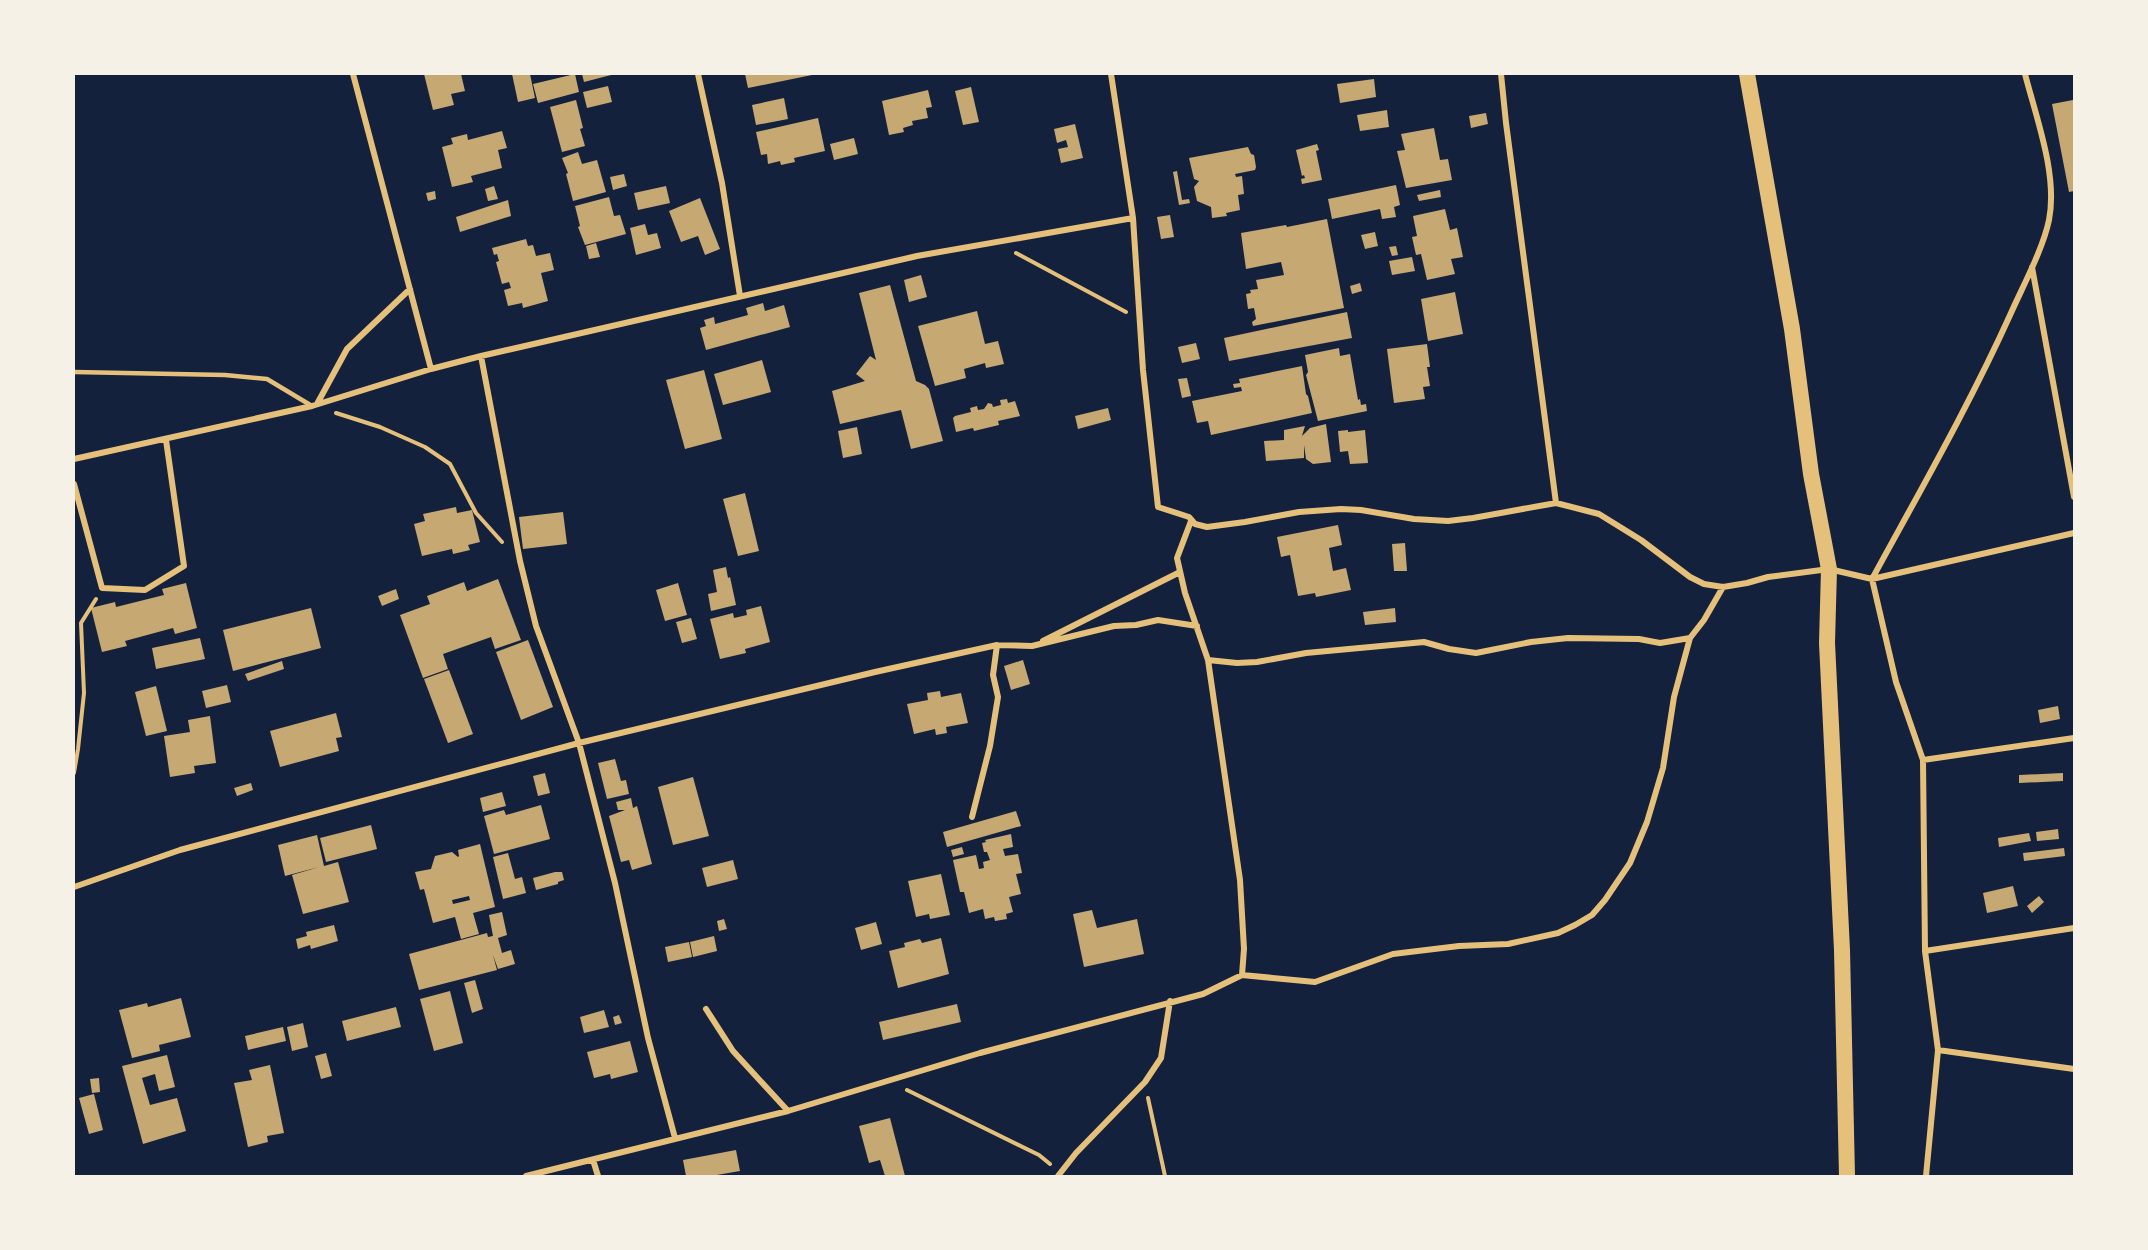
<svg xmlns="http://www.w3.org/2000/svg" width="2148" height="1250" font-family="Lora,serif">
<rect width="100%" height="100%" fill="#14213d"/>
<!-- building -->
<path fill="#c6a872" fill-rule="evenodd" d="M424 74H461L465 91 451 94 454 105 433 110Z
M512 74H530L535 98 518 102Z
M575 74 579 92 538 103 533 84Z
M582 74H615L584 82Z
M745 74H811L812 75 748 88Z
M1374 79 1376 97 1340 103 1337 84Z
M608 86 612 102 587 108 583 92Z
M971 87 979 122 963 125 955 91Z
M928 90 932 107 926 108 928 118 912 121 913 125 903 128 904 132 889 135 882 101Z
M784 98 788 119 756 125 752 105Z
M576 100 583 128 580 129 585 146 562 152 550 107Z
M2073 100 2074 191 2069 192 2052 104Z
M1387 110 1389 127 1360 131 1357 115Z
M1486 113 1488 124 1471 128 1469 116Z
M818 118 825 151 794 158 795 162 781 165 780 161 768 164 767 154 761 155 756 132Z
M1075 124 1083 158 1061 163 1058 149 1068 147 1066 140 1057 143 1054 129Z
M1434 128 1440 160 1448 159 1452 180 1406 188 1397 151 1405 150 1401 134Z
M502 131 507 148 498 150 502 168 471 176 473 182 452 187 442 147 453 144 451 138 467 134 468 140Z
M854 138 858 154 834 160 830 144Z
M1317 144 1319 150 1316 151 1322 180 1302 184 1301 179 1305 178 1304 175 1302 176 1296 150Z
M1248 147 1251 154 1254 155 1256 167 1255 170 1235 174 1236 177 1242 176 1244 194 1238 195 1240 210 1226 213 1227 216 1212 218 1211 207 1197 201 1194 187 1199 181 1194 179 1189 158Z
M578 152 582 164 597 160 606 192 573 201 566 174 568 173 562 158Z
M1177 171 1182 200 1189 199 1190 203 1179 205 1173 172Z
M624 174 627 186 613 190 610 177Z
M1396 185 1400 205 1394 207 1396 217 1382 219 1380 209 1332 219 1328 199Z
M494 186 498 199 488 201 485 189Z
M666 186 670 203 638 210 634 193Z
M1440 190 1441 197 1419 201 1417 195Z
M435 191 436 199 428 201 426 193Z
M609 197 614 216 620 215 626 234 585 245 578 227 580 226 575 206Z
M700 198 720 249 705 255 698 236 681 242 669 211Z
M508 200 511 216 460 232 456 217Z
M1445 209 1450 230 1457 228 1463 257 1451 259 1455 274 1427 280 1421 254 1416 255 1412 237 1417 236 1413 216Z
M1170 215 1174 237 1161 239 1157 217Z
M1327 219 1344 308 1253 326 1252 322 1256 319 1254 308 1248 309 1246 294 1251 293 1250 290 1258 289 1256 280 1284 275 1281 262 1246 269 1241 233 1286 225 1287 227Z
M645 224 648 235 657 233 661 248 636 255 630 228Z
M1375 232 1378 246 1365 249 1361 235Z
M526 239 528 246 533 245 536 256 550 253 554 270 541 273 548 301 523 308 522 303 508 306 504 290 511 288 509 282 502 284 496 262 499 261 497 254 494 255 492 248Z
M596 243 600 257 589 259 586 246Z
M1396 246 1398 255 1392 256 1389 247Z
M1412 257 1415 271 1392 275 1389 261Z
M921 275 927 297 909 302 904 280Z
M1360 283 1362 291 1352 294 1350 286Z
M890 285 916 381 925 385 929 389 943 441 911 449 901 410 840 424 832 391 865 381 856 374 870 356 876 360 859 293Z
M1455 292 1463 334 1428 341 1421 299Z
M763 303 765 311 784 305 790 327 706 350 700 328 706 326 704 320 714 317 715 324 748 315 746 308Z
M977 311 985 344 998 341 1004 364 986 368 985 363 964 369 966 378 935 386 918 326Z
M1347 312 1352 338 1229 361 1224 338Z
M1196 343 1200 359 1182 363 1178 347Z
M1427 344 1430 367H1427L1430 386 1423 387 1425 399 1394 403 1387 349Z
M1339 348 1340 356 1350 354 1358 400 1360 399 1361 405 1366 404 1367 411 1318 421 1306 375 1308 372 1305 355Z
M762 360 771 392 723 405 714 374Z
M1302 366 1306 394 1308 396 1312 413 1211 435 1208 421 1197 423 1192 401 1242 391 1241 387 1234 388 1233 384 1240 383 1239 379Z
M704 370 722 439 685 449 666 380Z
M1187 378 1191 396 1182 398 1178 379Z
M1007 399 1008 403 1015 401 1020 416 998 421 999 425 974 431 973 428 956 432 953 418 955 416 971 412 970 408 977 406 978 410 984 409 988 403 992 404 993 407 1001 405 1000 400Z
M1108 408 1111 420 1078 429 1075 416Z
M1326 424 1331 462 1313 464 1306 459 1304 445V458L1266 461 1264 441 1284 440V430L1305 426 1302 436 1310 428Z
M857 427 862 454 843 458 838 431Z
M1348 430V432L1365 430 1368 463 1350 464 1348 451 1340 452 1338 431Z
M745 493 759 551 738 556 723 499Z
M456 507 457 513 472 510 480 542 468 545 470 550 453 554 452 549 422 556 414 524 425 521 423 514Z
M563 512 567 544 523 549 519 517Z
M1338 525 1342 545 1329 548 1333 571 1346 568 1351 590 1316 597 1315 593 1298 596 1290 555 1281 557 1277 537Z
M1405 543 1407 571H1394L1392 544Z
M726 567 728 578 730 577 736 605 711 611 708 594 717 592 713 570Z
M498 579 521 640 495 649 491 637 443 654 448 669 423 678 400 615 430 604 427 596 464 582 467 591Z
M186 583 197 628 175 634 173 628 125 641 127 646 102 652 91 608 115 602 116 607 164 595 162 589Z
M678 583 687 615 665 621 656 590Z
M396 589 399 599 382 606 378 596Z
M761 606 770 642 745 649 746 653 720 659 710 619 733 613 734 618 747 615 746 610Z
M311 608 321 648 233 671 223 630Z
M1395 608 1396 622 1365 625 1363 612Z
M691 618 697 639 682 643 676 622Z
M200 638 205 659 156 669 152 648Z
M528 640 553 707 521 720 496 652Z
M1023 660 1030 684 1011 690 1004 666Z
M282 661 284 669 248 681 245 674Z
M449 670 473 734 448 743 424 679Z
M227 685 231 702 206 708 202 691Z
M156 686 167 731 146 736 135 692Z
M940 691 941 697 961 693 968 723 946 727 947 733 936 735 935 729 914 734 907 704 928 700 927 693Z
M2058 706 2060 719 2040 723 2038 710Z
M336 713 342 737 336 738 339 751 280 767 270 731Z
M210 716 216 763 194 766 195 773 170 777 164 736 190 732 188 720Z
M615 759 621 781 626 780 629 794 607 799 598 763Z
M545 773 550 793 538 796 533 776Z
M2063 773V781L2019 783V775Z
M693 777 709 836 673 845 658 787Z
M251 783 253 790 237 796 234 788Z
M502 792 506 806 483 812 480 798Z
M631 798 633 808 637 806 652 864 632 870 629 860 621 862 609 816 625 810H618L616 802Z
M541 805 550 839 494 854 484 816 504 810 506 815Z
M1016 811 1021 826 947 847 943 832Z
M371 825 377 849 326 862 320 838Z
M2058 829 2059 839 2037 841 2036 832Z
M2029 833 2031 841 1999 847 1998 838Z
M1011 834 1013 847 1003 849 1005 856 1018 854 1022 873 1016 874 1021 894 1009 897 1013 912 1006 914 1007 919 995 921 994 917 985 919 983 909 969 913 964 892H960L953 860 976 855 979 869 984 868 983 862 990 860 987 852H984L982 843 986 842 985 840Z
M317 835 324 866 338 862 349 902 303 914 292 875 319 867 285 876 278 845Z
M480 844 495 907 473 913 479 934 461 939 455 917 433 923 424 889 420 890 415 872 431 869 435 856 452 852 458 857 459 856 458 850ZM469 896 470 900 453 904 452 900Z
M962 847 964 854 953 857 951 850Z
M2064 848 2065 856 2024 861 2023 853Z
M508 853 515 879 522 877 526 893 503 899 493 857Z
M733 860 738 879 707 887 702 868Z
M555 872H562L564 880 558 882V884L536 890 533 878Z
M941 874 950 915 930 919 929 914 916 917 908 881Z
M2013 886 2018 906 1987 913 1983 893Z
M2039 896 2044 902 2032 913 2027 906Z
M1092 910 1097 928 1137 919 1144 954 1084 967 1073 914Z
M502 912 507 935 498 938 502 953 511 950 515 964 498 969 493 955 497 970 419 990 409 954 487 933 488 937 493 936 489 915Z
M724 919 727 929 719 931 717 921Z
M876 922 882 944 861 950 855 928Z
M334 925 338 941 311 949 310 945 298 949 296 939 307 936 306 932Z
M714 936 717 951 693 957 690 942Z
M941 938 949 974 898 988 889 951 905 947 904 943 920 939 922 943Z
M689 942 692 957 668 962 665 947Z
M475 980 483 1009 472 1013 464 983Z
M450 991 463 1043 434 1051 420 999Z
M181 998 191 1037 159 1045 160 1051 132 1058 119 1010 147 1003 148 1007Z
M957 1004 961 1022 883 1040 879 1022Z
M396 1007 401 1027 347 1041 342 1021Z
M604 1010 609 1027 584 1033 580 1017Z
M619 1015 622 1023 615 1025 613 1017Z
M303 1023 308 1047 292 1051 287 1027Z
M283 1027 286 1041 248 1050 245 1036Z
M630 1041 638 1072 611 1079 610 1074 594 1078 587 1052Z
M326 1053 332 1076 321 1079 315 1056Z
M167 1055 175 1087 159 1091 155 1074 142 1078 150 1105 177 1098 186 1131 143 1144 122 1066Z
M270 1065 284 1133 267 1136 268 1142 248 1147 234 1083 252 1080 249 1070Z
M99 1078 100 1092 92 1093 90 1079Z
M94 1094 103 1130 89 1134 79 1098Z
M890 1118 905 1176H885L880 1160 869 1163 859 1126Z
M736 1150 740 1171 711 1176H686L683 1160Z"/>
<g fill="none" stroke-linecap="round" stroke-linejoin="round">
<!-- path -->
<path stroke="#e5c07b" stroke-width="4" d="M1016 253 1126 312
M336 413 380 427 425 447 450 464 476 513 502 542
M74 773 78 749 84 693 81 623 96 599
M907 1090 1039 1155 1050 1164
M1148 1098 1165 1176"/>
<!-- service -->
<path stroke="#e5c07b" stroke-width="4.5" d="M74 372 225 375 267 379 312 406"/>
<!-- minor -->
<path stroke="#e5c07b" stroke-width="6" d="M353 74 431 369
M698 74 722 183 740 296
M1111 74 1133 218 1143 370 1158 507 1189 517 1195 524 1207 527 1245 522 1299 512 1341 509 1361 510 1414 519 1448 521 1473 518 1556 503 1599 514 1641 540 1690 577 1704 584 1723 587 1747 583 1768 577 1829 569 1872 579 2074 533
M1501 74 1506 123 1556 503
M2025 74C2036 117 2058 175 2049 220 2043 249 2023 286 2011 313 1970 404 1920 491 1872 579L1896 682 1923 760 1925 951 2074 928
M2032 267 2074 497
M481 356 520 561 536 626 579 743 615 883 648 1038 675 1138
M317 404 347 349 410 289
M74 459 312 406 431 369 481 356 917 256 1133 218
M74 484 102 588 145 590 184 566 166 440
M1191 521 1177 558 1185 593 1208 660 1240 880 1244 949 1242 975
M1043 641 1180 572
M1208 660 1237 663 1257 662 1306 653 1424 642 1449 649 1476 653 1531 642 1568 638 1639 639 1660 643 1690 638
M1923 760 2074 738
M972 817 990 746 998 697 993 675 997 645
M74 887 180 850 579 743 875 672 997 645 1032 646 1114 626 1136 625 1158 620 1197 626
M1925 951 1938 1050 2074 1069
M706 1009 733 1051 788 1111
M593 1160 598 1176
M526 1176 788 1111 980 1053 1203 994 1242 975 1315 982 1393 954 1459 946 1508 944 1558 933 1575 925 1592 915 1605 900 1630 863 1647 822 1663 768 1674 697 1690 638 1704 620 1723 587
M1058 1176 1076 1153 1145 1082 1161 1058 1170 1001
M1926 1176 1938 1050"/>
<!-- trunk -->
<path stroke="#e5c07b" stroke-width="16" d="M1747 74 1792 329 1811 474 1829 569 1827 643 1842 950 1847 1176"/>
</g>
<!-- border -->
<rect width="2148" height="1250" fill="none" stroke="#f6f1e7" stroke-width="150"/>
</svg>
